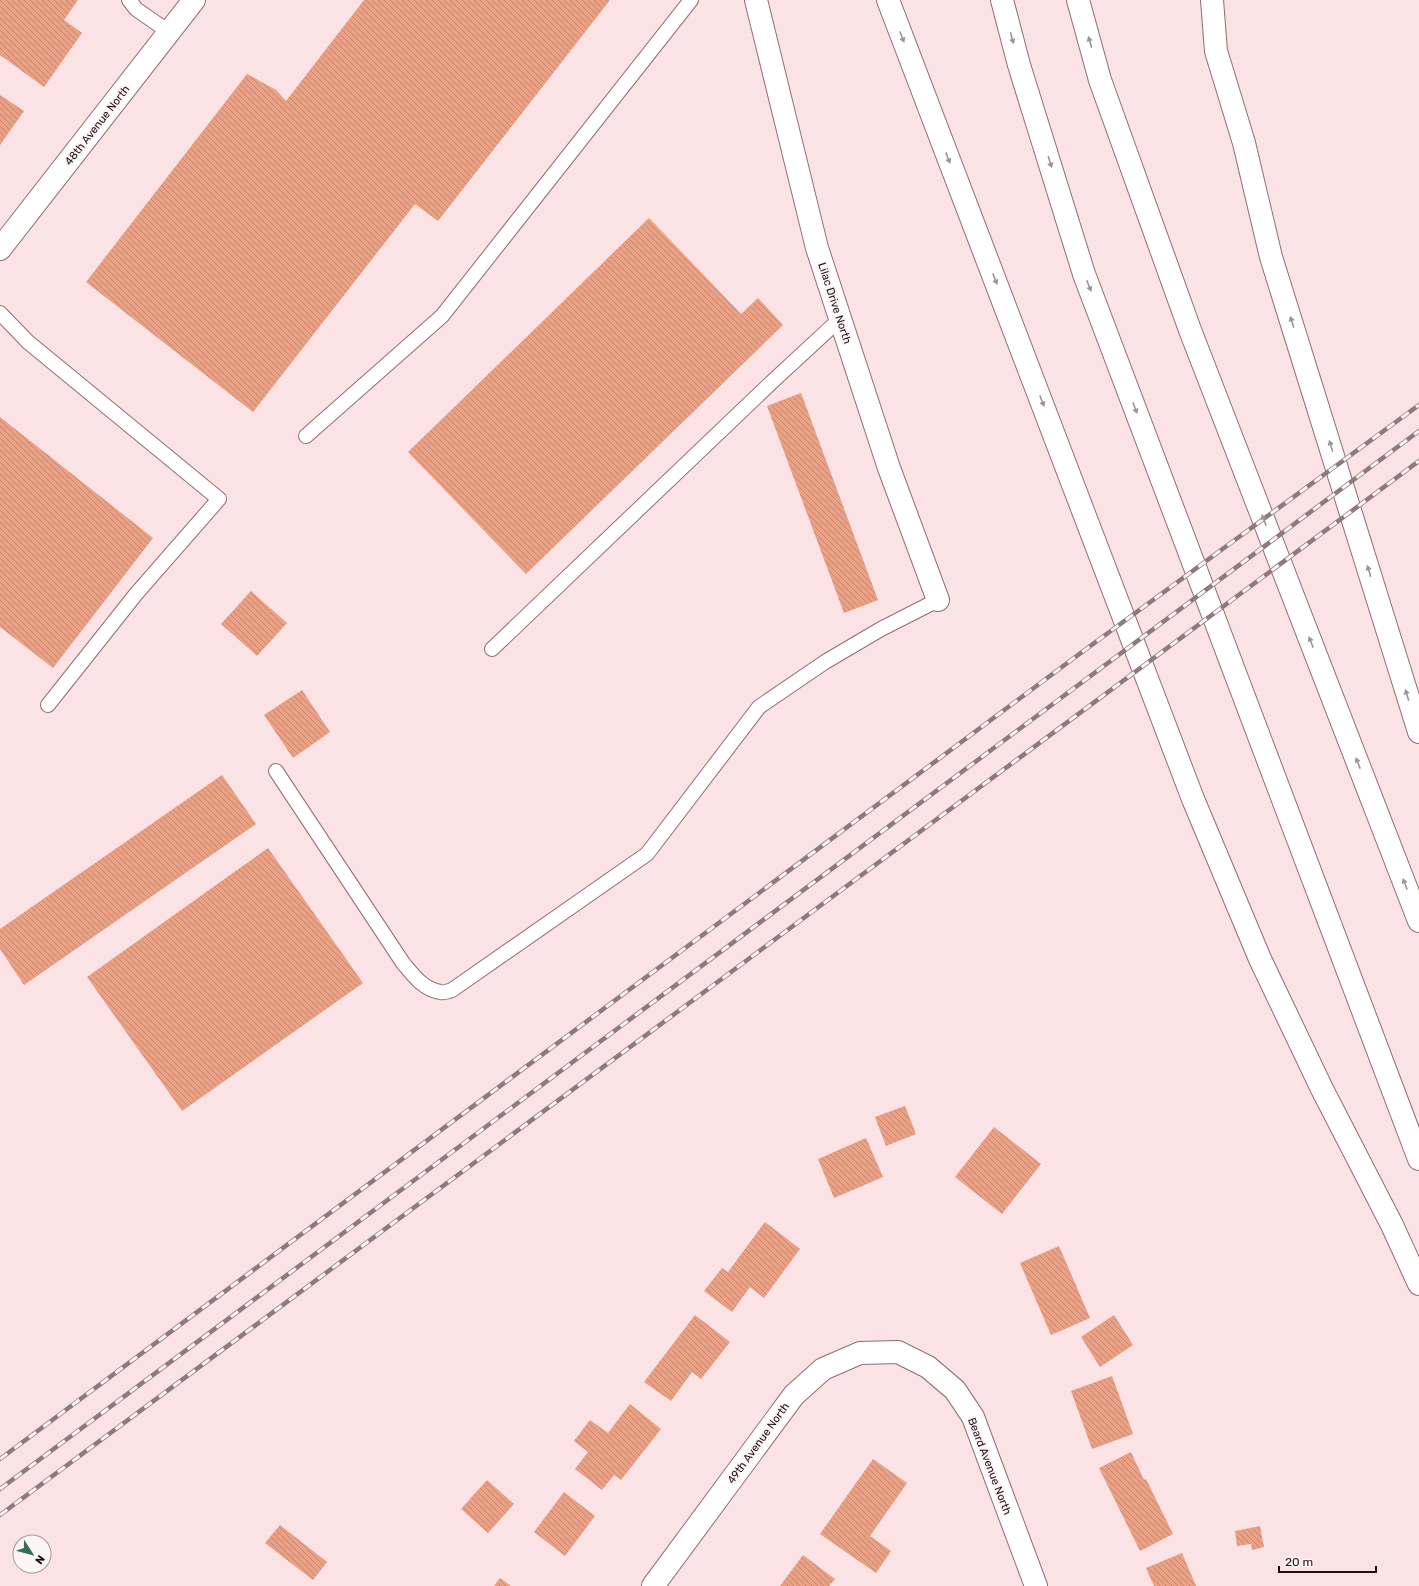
<svg xmlns="http://www.w3.org/2000/svg" width="1419" height="1586" font-family="Rubik,sans-serif">
<defs>
<pattern id="building-back-hatch" width="6" height="6" patternUnits="userSpaceOnUse"><rect width="6" height="6" fill="#eb9f83"/><path d="M-1 5l2 2M0 0l6 6M5-1l2 2" fill="none" stroke="#c98870"/></pattern>
</defs>
<rect width="100%" height="100%" fill="#fbe2e5"/>
<!-- building -->
<path fill="url(#building-back-hatch)" d="M0 0H78L64 20 82 33 44 87 0 55Z
M364 0H610L438 221 415 204 253 412 86 282 247 74 276 90 286 101Z
M0 95 24 111 0 145Z
M649 218 741 314 758 298 783 325 526 574 408 452Z
M801 393 878 600 844 613 767 406Z
M0 417 153 538 53 668 0 627Z
M251 591 287 623 257 656 221 624Z
M302 690 330 732 293 758 264 715Z
M222 775 256 824 24 985 0 949V929Z
M268 848 363 983 182 1111 87 977Z
M905 1106 916 1134 886 1146 875 1117Z
M994 1127 1041 1164 1002 1214 955 1177Z
M866 1138 883 1177 834 1198 818 1159Z
M765 1222 800 1249 764 1298 750 1287 732 1312 704 1291 722 1268 728 1272Z
M1059 1246 1090 1318 1051 1335 1020 1263Z
M695 1315 730 1342 701 1379 692 1372 671 1401 644 1382Z
M1114 1315 1133 1345 1100 1367 1081 1337Z
M1112 1376 1133 1434 1092 1449 1071 1391Z
M630 1404 661 1429 621 1480 614 1475 602 1490 575 1469 588 1452 574 1441 590 1420 608 1433Z
M1131 1452 1144 1480 1146 1479 1173 1534 1140 1551 1099 1468Z
M873 1459 907 1483 870 1536 891 1551 876 1573 820 1534Z
M487 1480 514 1504 488 1533 461 1509Z
M564 1492 595 1516 565 1556 534 1532Z
M280 1525 327 1562 313 1580 265 1543Z
M1260 1526 1264 1547 1252 1550 1251 1544 1237 1546 1235 1531Z
M1182 1553 1196 1586H1154L1146 1568Z
M803 1555 835 1579 829 1586H780Z
M500 1578 511 1586H494Z"/>
<g fill="none" stroke-linecap="round" stroke-linejoin="round">
<!-- service casing -->
<g stroke="#916d71" stroke-width="16">
<path id="service" d="M129 0 136 9 169 32
M0 313 28 342 219 499 136 594 48 705
M306 436 442 316 691 0
M492 649 774 380 840 319
M276 771 403 963C413 975 423 989 440 992 443 993 449 991 452 990L647 854 759 707 825 662 881 629 938 600"/>
</g>
<!-- minor casing -->
<g stroke="#916d71" stroke-width="24">
<path id="minor" d="M756 0 817 248 889 468 938 600
M0 249 194 0
M653 1586 794 1395 823 1369 860 1353 898 1352 928 1367 955 1390 973 1417 1036 1586"/>
</g>
<!-- motorway casing -->
<g stroke="#916d71" stroke-width="24">
<path id="motorway" d="M888 0 1193 799 1260 959 1322 1089 1392 1225 1419 1284
M1002 0 1019 65 1084 274 1419 1159
M1078 0 1100 80 1190 330 1419 921
M1212 0 1216 51 1244 143 1271 257 1419 732"/>
</g>
<!-- service -->
<use href="#service" stroke="#fff" stroke-width="14"/>
<!-- minor -->
<use href="#minor" stroke="#fff" stroke-width="22"/>
<!-- motorway -->
<use href="#motorway" stroke="#fff" stroke-width="22"/>
<!-- rail casing -->
<g stroke="#8e7a7d" stroke-width="4.5">
<path id="rail" d="M0 1459 1078 655 1419 405
M0 1489 1419 431
M0 1515 1419 461"/>
</g>
<!-- rail -->
<use href="#rail" stroke="#fdf4f5" stroke-width="3" stroke-dasharray="9" stroke-linecap="butt"/>
</g>
<!-- one-way arrows -->
<defs><path id="oneway-solid" d="M-6-.8H1V-3.2L6.5 0L1 3.2V.8H-6Z"/></defs>
<g fill="#9a9495">
<use href="#oneway-solid" transform="translate(902 37) rotate(69)"/>
<use href="#oneway-solid" transform="translate(1012 38) rotate(75)"/>
<use href="#oneway-solid" transform="translate(1090 42) rotate(-106)"/>
<use href="#oneway-solid" transform="translate(948 158) rotate(69)"/>
<use href="#oneway-solid" transform="translate(1050 162) rotate(73)"/>
<use href="#oneway-solid" transform="translate(995 279) rotate(69)"/>
<use href="#oneway-solid" transform="translate(1089 286) rotate(69)"/>
<use href="#oneway-solid" transform="translate(1292 322) rotate(-108)"/>
<use href="#oneway-solid" transform="translate(1042 401) rotate(69)"/>
<use href="#oneway-solid" transform="translate(1135 408) rotate(69)"/>
<use href="#oneway-solid" transform="translate(1331 446) rotate(-107)"/>
<use href="#oneway-solid" transform="translate(1264 520) rotate(-111)"/>
<use href="#oneway-solid" transform="translate(1369 571) rotate(-107)"/>
<use href="#oneway-solid" transform="translate(1311 642) rotate(-111)"/>
<use href="#oneway-solid" transform="translate(1407 695) rotate(-107)"/>
<use href="#oneway-solid" transform="translate(1358 763) rotate(-111)"/>
<use href="#oneway-solid" transform="translate(1405 884) rotate(-111)"/>
</g>
<g text-anchor="middle" stroke-width="4" stroke-linejoin="round" paint-order="stroke">
<!-- street labels -->
<g font-size="11" fill="#1f1113" stroke="#fdf4f5">
<text transform="translate(97 125) rotate(-52)" y="4">48th Avenue North</text>
<text transform="translate(835 303) rotate(72)" y="4">Lilac Drive North</text>
<text transform="translate(758 1443) rotate(-54)" y="4">49th Avenue North</text>
<text transform="translate(990 1466) rotate(69)" y="4">Beard Avenue North</text>
</g>
</g>
<!-- north arrow -->
<g transform="translate(32 1554) rotate(126)"><circle r="19" fill="#fdf4f5" stroke="#a4999b"/>
<path d="M0-3L7 15L0 10L-7 15Z" fill="#346e57"/>
<text y="-6" font-size="11" font-weight="bold" text-anchor="middle" fill="#1f1113">N</text>
</g>
<!-- scale -->
<path d="M1279 1566v6h97v-6" fill="none" stroke="#1f1113" stroke-width="2"/>
<text x="1285" y="1566" font-size="12" fill="#1f1113" stroke="#fdf4f5" stroke-width="3" paint-order="stroke">20 m</text>
</svg>
